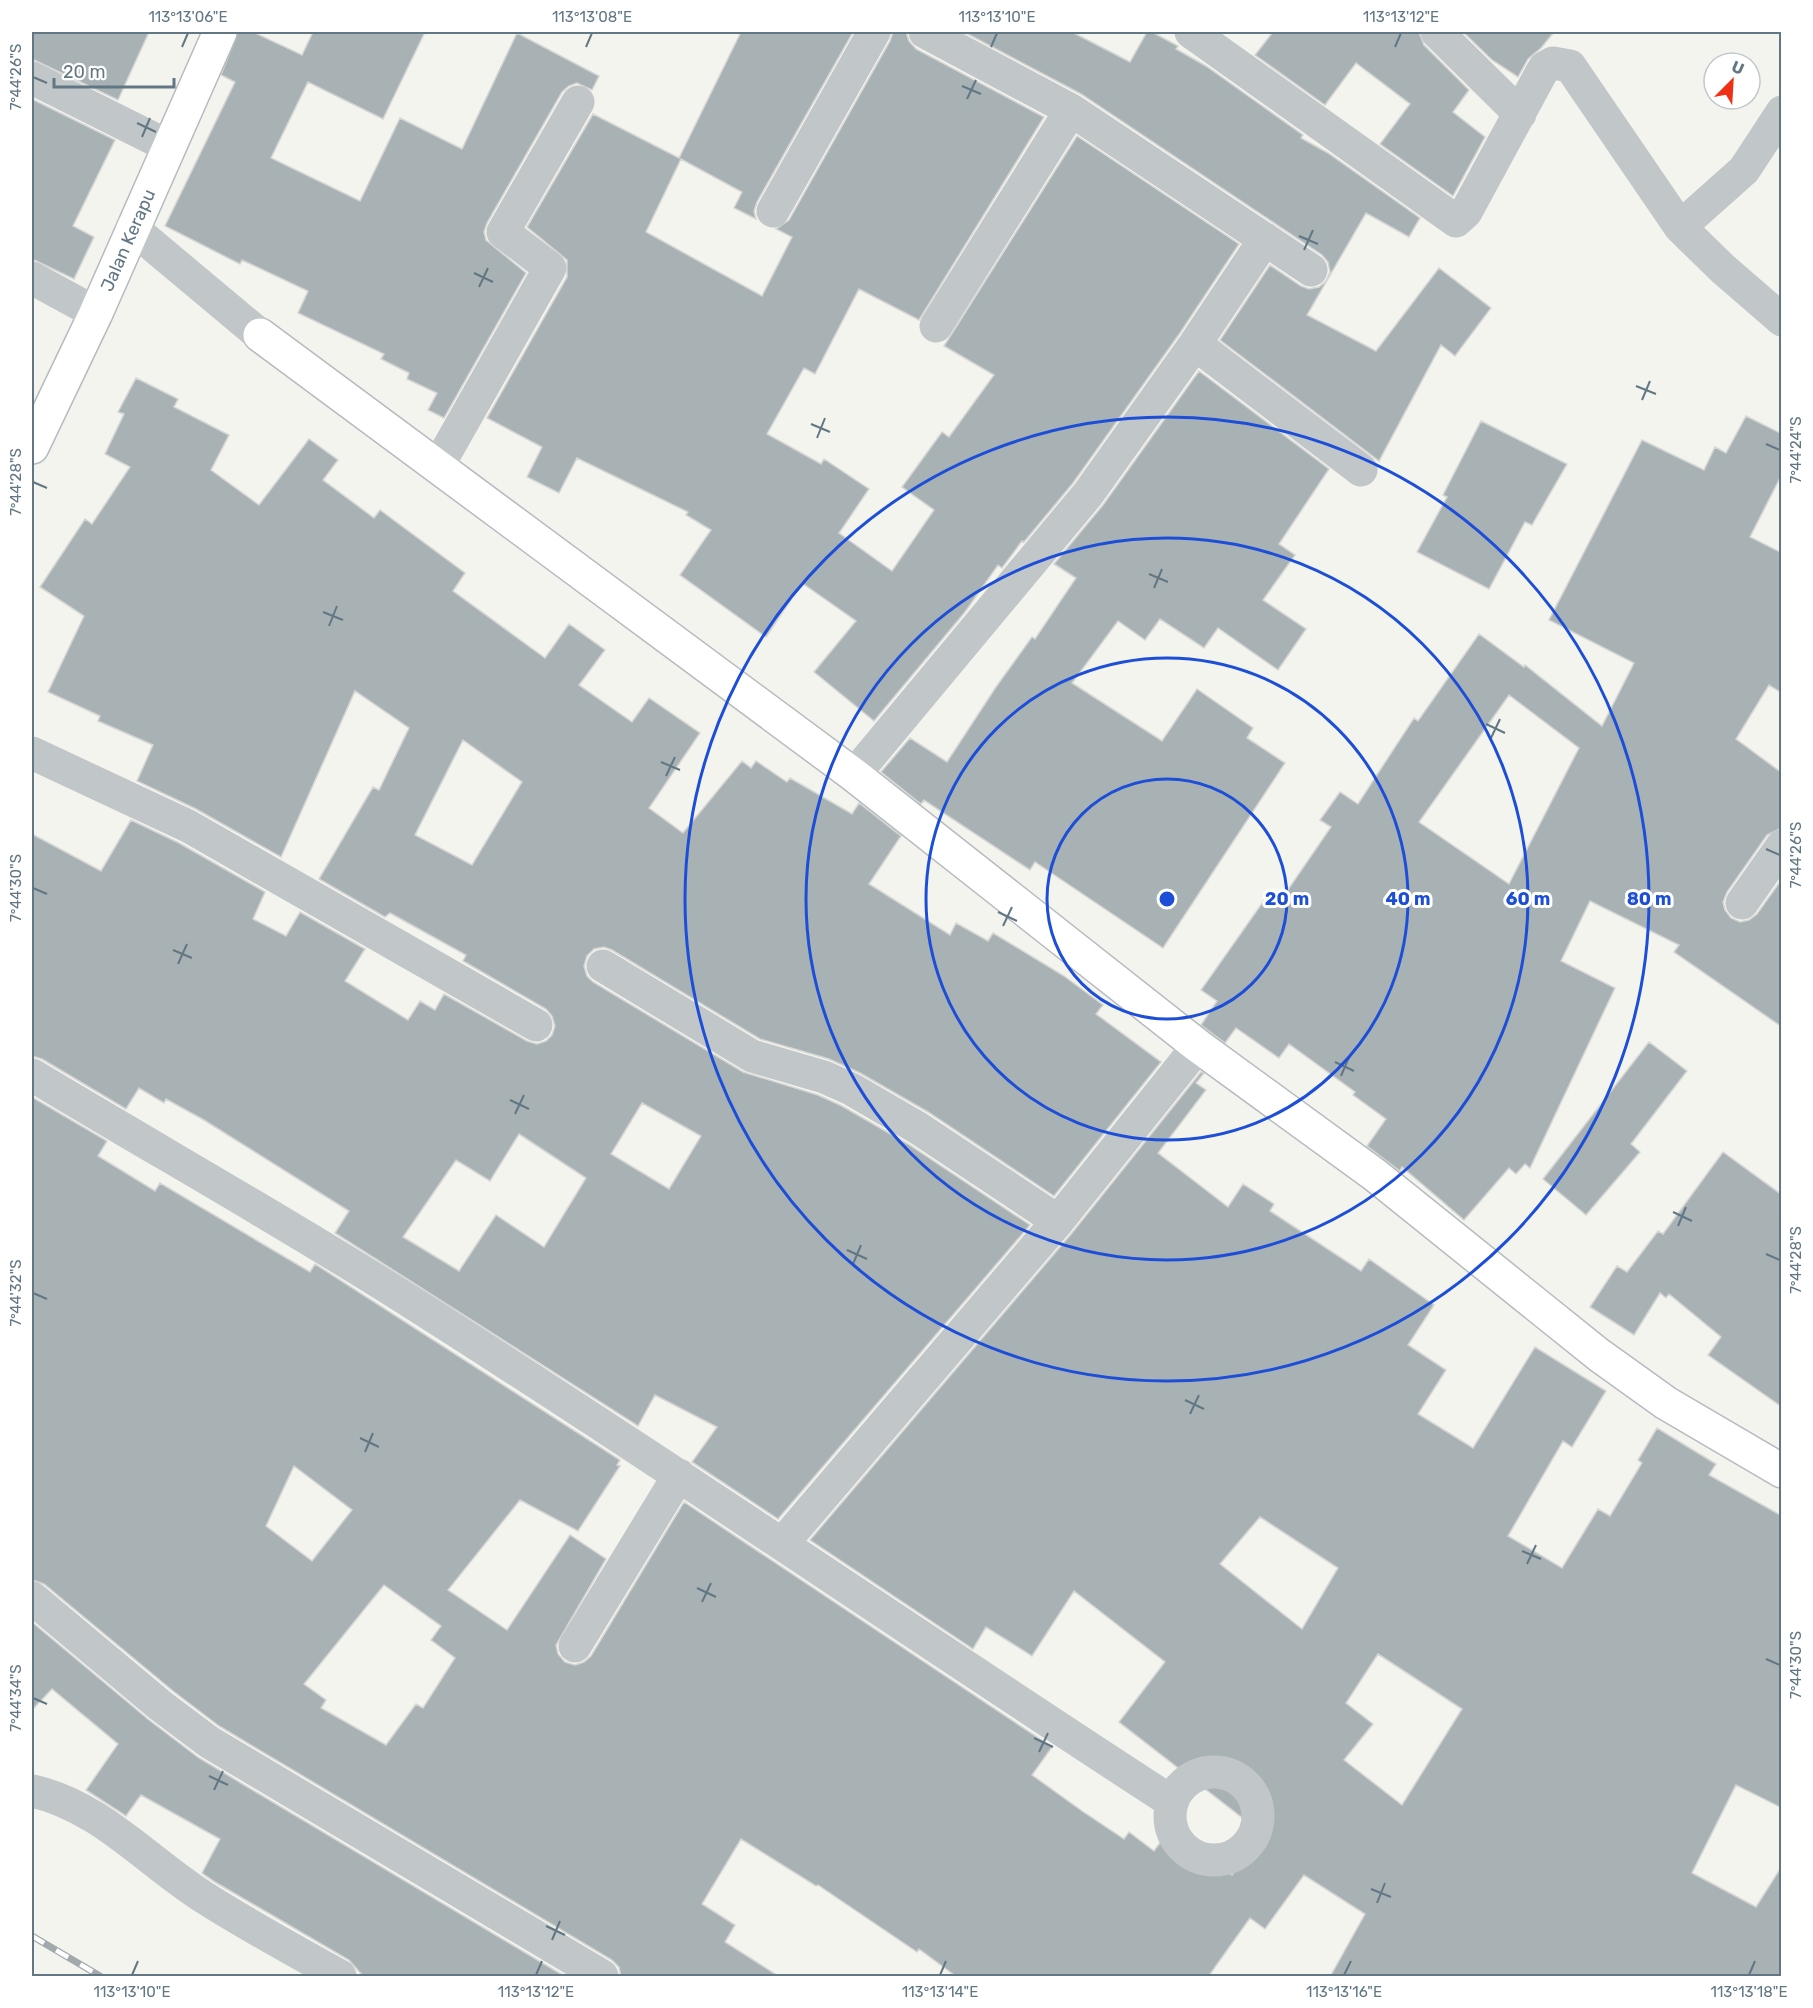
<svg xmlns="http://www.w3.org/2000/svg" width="1813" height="2008" font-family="Rubik,sans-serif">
<rect width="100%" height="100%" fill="#f4f4ef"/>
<!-- building -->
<path fill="#a8b2b5" stroke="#d5d5d3" stroke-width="1.5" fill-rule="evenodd" d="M32 32H149L118 100 32 59Z
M238 32H253L302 55 313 32H425L383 119 308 82 271 158 360 201 400 118 462 149 517 33 599 76 592 90 577 83 569 86 562 92 487 223 484 232 486 240 526 273 444 418 428 410 437 393 407 379 409 373 381 359 384 354 298 313 308 291 242 260 240 264 165 226 235 82 221 75Z
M741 32H853L757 202 754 211 756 219 734 208 742 192 681 159 646 232 762 296 792 237 776 229 789 220 890 41 893 32H906L909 41 916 49 1044 117 919 320 859 289 815 374 804 368 767 434 821 464 824 459 869 489 839 533 892 571 934 510 902 487 942 432 949 437 994 375 944 346 1077 136 1239 244 1180 333 1073 483 1024 542 1022 541 1002 568 998 565 965 612 874 721 814 672 856 621 802 583 766 637 680 575 711 530 686 515 688 512 577 458 559 493 527 477 542 447 487 418 567 277V260L527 227 593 114 679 158Z
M964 32H1072L1130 62 1147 32H1152L1178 46 1176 49 1206 66 1303 135 1301 138 1328 153 1420 218 1409 237 1366 213 1307 315 1376 351 1439 268 1491 308 1455 356 1441 345 1379 461 1220 340 1270 265 1301 286 1309 289 1319 287 1326 281 1330 272 1328 262 1322 255 1081 94Z
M1273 32H1419L1424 45 1469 90 1453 112 1485 137 1453 196 1380 144 1410 104 1356 63 1325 105 1255 55Z
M1463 32H1554L1541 48 1528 59 1518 77 1492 60Z
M32 99 115 140 73 226 94 237 74 279 32 259Z
M1199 371 1329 469 1279 544 1295 555 1263 600 1306 629 1278 670 1218 628 1204 648 1160 619 1145 640 1118 621 1072 683 1162 741 1197 689 1253 728 1247 738 1285 763 1163 948 1035 862 1030 870 924 800 921 804 881 772 910 738 947 762 996 687 1032 637 1035 639 1076 578 1054 564 1103 505Z
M136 378 178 399 174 407 229 435 211 470 259 505 309 439 338 460 323 480 374 518 380 510 465 573 453 591 545 658 569 624 605 650 579 685 632 722 649 698 700 733 649 808 683 833 742 761 751 768 756 761 787 782 790 778 852 814 859 803 901 836 869 884 950 935 956 923 988 941 993 933 1064 976 1103 1005 1096 1014 1161 1062 1054 1196 928 1112 860 1073 829 1059 760 1039 612 950 604 947 594 949 587 956 584 966 587 976 593 982 743 1072 818 1095 842 1106 908 1144 1030 1225 778 1519 692 1462 717 1427 655 1395 638 1426 335 1233 349 1211 204 1120 166 1099 164 1103 139 1088 126 1109 42 1059 32 1056V834L101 871 131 820 179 843 265 892 253 919 286 936 300 912 365 949 345 981 408 1020 420 1001 435 1010 444 994 527 1041 537 1044 546 1041 552 1035 555 1026 552 1016 546 1009 463 961 466 955 390 913 385 917 319 879 373 787 379 790 409 728 355 691 281 857 196 809 137 781 153 745 98 721 100 716 48 692 84 616 40 587 85 519 92 524 130 467 105 454 124 414 118 412ZM463 740 522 782 472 865 415 835ZM642 1103 701 1136 669 1189 611 1154ZM519 1134 586 1178 544 1247 496 1215 459 1271 403 1237 456 1160 490 1181Z
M1746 416 1782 434V474L1750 537 1782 553V693L1769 685 1736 739 1782 773V828L1767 835 1727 892 1723 902 1725 910 1731 918 1740 922 1749 920 1757 914 1782 879V1027L1674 952 1679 945 1590 901 1561 961 1615 988 1530 1168 1525 1164 1516 1174 1509 1168 1464 1220 1402 1167 1400 1171 1367 1146 1386 1119 1353 1095 1355 1092 1289 1044 1279 1058 1236 1028 1225 1043 1201 1025 1217 1001 1201 990 1270 892 1281 900 1331 827 1320 820 1340 792 1358 804 1414 718 1418 721 1479 634 1524 667 1525 665 1602 726 1634 663 1549 620 1642 440 1704 470 1715 447 1726 453ZM1509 695 1579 748 1509 884 1419 822Z
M1481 421 1567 464 1532 525 1525 522 1489 589 1417 552 1447 497 1443 495Z
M1649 1042 1687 1071 1631 1144 1640 1152 1586 1215 1543 1179Z
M1201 1072 1204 1073 1196 1083 1206 1090 1158 1153 1228 1207 1243 1184 1274 1204 1270 1211 1361 1271 1369 1259 1434 1305 1408 1345 1446 1370 1418 1414 1473 1448 1535 1347 1606 1391 1572 1447 1563 1441 1508 1536 1562 1568 1598 1509 1610 1516 1642 1463 1638 1460 1657 1428 1716 1464 1709 1475 1782 1516V1808L1736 1785 1692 1873 1756 1907 1782 1866V1977H1330L1365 1914 1304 1875 1265 1929 1250 1918 1208 1977H957L919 1949 917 1952 818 1885 816 1886 741 1839 702 1904 735 1925 725 1942 780 1977H621L619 1967 612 1960 219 1726 173 1691 44 1584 32 1580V1097L107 1141 98 1156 155 1191 160 1183 310 1272 315 1264 620 1460 617 1465 620 1466 578 1531 520 1500 448 1590 507 1630 570 1535 606 1559 556 1645 558 1654 565 1662 575 1665 584 1662 591 1656 684 1502 1052 1747 1032 1775 1082 1811 1124 1839 1129 1832 1154 1851 1169 1831 1232 1875 1263 1834 1119 1722 1165 1662 1074 1591 1032 1656 986 1627 973 1649 810 1540 1072 1233ZM294 1466 352 1510 312 1561 266 1526ZM1260 1517 1338 1568 1302 1629 1220 1564ZM384 1585 441 1626 431 1640 455 1658 423 1708 416 1704 386 1745 321 1708 326 1700 304 1684ZM1378 1654 1462 1709 1402 1805 1344 1760 1373 1724 1346 1703Z
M1723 1152 1782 1195V1407L1708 1355 1721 1337 1669 1294 1666 1298 1660 1293 1634 1335 1590 1307 1617 1266 1627 1272 1658 1231 1663 1234Z
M32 1622 149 1720 199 1758 566 1977H364L349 1960 215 1882 202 1873 220 1839 141 1795 126 1816 86 1790 118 1744 52 1689 32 1710Z"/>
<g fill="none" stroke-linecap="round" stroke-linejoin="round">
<!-- secondary casing -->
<g stroke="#b5bbbf" stroke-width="36">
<g id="secondary">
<path d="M260 335 854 775 1198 1046 1375 1175 1599 1355 1666 1403 1782 1471"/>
<path id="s1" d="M32 447 96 313 220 32"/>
</g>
</g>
<!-- street -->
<path stroke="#c1c6c8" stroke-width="33" d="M925 32 1071 110 1311 270
M1191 32 1456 221 1466 212 1544 68 1553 63 1570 66 1680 227 1722 268 1782 320
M1437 32 1520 114
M32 78 168 146
M773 211 874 32
M1680 227 1744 170 1782 112
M132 228 260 335
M32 278 96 313
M936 326 1071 110
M1195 344 1361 470
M438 466 550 268 503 232 578 102
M32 753 188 826 536 1025
M854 775 1088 494 1195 344 1265 239
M1742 903 1782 846
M603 966 752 1056 824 1077 851 1089 918 1128 1058 1221
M32 1075C158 1151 287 1223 411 1302 667 1464 917 1637 1172 1802
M782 1544 1058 1221 1198 1046
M32 1598 161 1706 209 1742 602 1976
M575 1646 679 1475
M1170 1816a44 44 0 1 1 88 0a44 44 0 1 1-88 0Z
M32 1791C99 1805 149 1863 205 1898 249 1926 295 1951 340 1976"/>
<!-- secondary -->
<use href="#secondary" stroke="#fff" stroke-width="33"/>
<!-- rail casing -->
<g stroke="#a1a9ad" stroke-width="7">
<path id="rail" d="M32 1936 100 1976"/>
</g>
<!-- rail -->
<use href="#rail" stroke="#fff" stroke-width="4.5" stroke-dasharray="14" stroke-linecap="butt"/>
</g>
<!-- ticks -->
<path fill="none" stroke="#617783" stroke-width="2" d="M182 47 188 33M586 47 592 33M991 47 997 33M1395 47 1401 33M33 77 47 83M962 86 981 94M967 99 976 80M137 123 156 132M142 137 150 118M1299 236 1318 244M1304 250 1313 230M474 273 493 282M479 287 488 268M1636 386 1656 394M1642 400 1650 381M811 424 830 432M817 438 825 418M1766 444 1780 450M33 482 47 488M1149 574 1168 582M1154 588 1162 569M323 612 343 620M329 626 337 606M1486 724 1505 733M1491 738 1500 719M661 762 680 770M666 776 675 757M1766 849 1780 855M33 888 47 894M998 912 1017 921M1003 926 1012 907M173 950 192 958M178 964 187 944M1335 1062 1354 1071M1341 1076 1349 1057M510 1100 529 1109M515 1114 524 1095M1673 1212 1692 1221M1678 1226 1686 1207M847 1250 867 1259M1766 1254 1780 1260M853 1264 861 1245M33 1293 47 1299M1185 1400 1204 1409M1190 1414 1199 1395M360 1438 379 1447M365 1452 373 1433M1522 1551 1541 1559M1527 1564 1536 1545M697 1588 716 1597M702 1602 711 1583M1766 1659 1780 1665M33 1698 47 1704M1034 1738 1053 1747M1039 1752 1048 1733M209 1776 228 1785M214 1790 223 1771M1371 1889 1391 1897M1377 1903 1385 1883M546 1926 565 1935M552 1940 560 1921M132 1975 138 1961M536 1975 542 1961M940 1975 946 1961M1344 1975 1351 1961M1749 1975 1755 1961"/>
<!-- distance rings -->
<g fill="none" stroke="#1d4ed8" stroke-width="3">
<circle cx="1167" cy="899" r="120"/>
<circle cx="1167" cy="899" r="241"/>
<circle cx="1167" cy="899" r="361"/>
<circle cx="1167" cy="899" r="482"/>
</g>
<g text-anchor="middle" stroke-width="6" stroke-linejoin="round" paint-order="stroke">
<!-- street labels -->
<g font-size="18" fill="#617783" stroke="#fff">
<text dy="6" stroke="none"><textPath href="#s1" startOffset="228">Jalan Kerapu</textPath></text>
</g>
</g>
<circle cx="1167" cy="899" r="9" fill="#1d4ed8" stroke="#fff" stroke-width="3"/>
<g font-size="18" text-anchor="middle" font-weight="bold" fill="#1d4ed8" stroke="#fff" stroke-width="6" stroke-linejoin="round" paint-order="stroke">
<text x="1287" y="905">20 m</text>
<text x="1408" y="905">40 m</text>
<text x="1528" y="905">60 m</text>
<text x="1649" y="905">80 m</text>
</g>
<!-- border -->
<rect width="1813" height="2008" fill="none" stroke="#ffffff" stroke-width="66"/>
<!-- north arrow -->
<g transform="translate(1732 81) rotate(24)"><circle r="28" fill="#ffffff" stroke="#c0c9cd" stroke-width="1.5"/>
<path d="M0-4.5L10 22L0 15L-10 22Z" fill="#f03014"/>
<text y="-9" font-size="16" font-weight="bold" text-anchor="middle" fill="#617783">U</text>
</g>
<!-- scale -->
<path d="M54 78v9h120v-9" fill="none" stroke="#617783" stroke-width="3"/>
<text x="63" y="78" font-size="18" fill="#617783" stroke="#ffffff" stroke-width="4.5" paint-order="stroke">20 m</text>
<rect x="33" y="33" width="1747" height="1942" fill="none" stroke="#617783" stroke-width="2"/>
<g font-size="15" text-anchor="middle" fill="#617783">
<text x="188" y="22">113°13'06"E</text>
<text x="592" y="22">113°13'08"E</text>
<text x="997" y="22">113°13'10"E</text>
<text x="1401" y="22">113°13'12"E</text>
<text transform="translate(16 77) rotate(-90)" y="5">7°44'26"S</text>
<text transform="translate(1796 450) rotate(-90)" y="5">7°44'24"S</text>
<text transform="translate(16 482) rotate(-90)" y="5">7°44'28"S</text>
<text transform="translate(1796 855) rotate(-90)" y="5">7°44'26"S</text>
<text transform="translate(16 888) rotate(-90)" y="5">7°44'30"S</text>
<text transform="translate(1796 1260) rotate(-90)" y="5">7°44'28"S</text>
<text transform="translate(16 1293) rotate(-90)" y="5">7°44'32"S</text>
<text transform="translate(1796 1665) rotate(-90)" y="5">7°44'30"S</text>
<text transform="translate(16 1698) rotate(-90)" y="5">7°44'34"S</text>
<text x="132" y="1997">113°13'10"E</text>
<text x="536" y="1997">113°13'12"E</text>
<text x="940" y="1997">113°13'14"E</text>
<text x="1344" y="1997">113°13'16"E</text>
<text x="1749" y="1997">113°13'18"E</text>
</g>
</svg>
